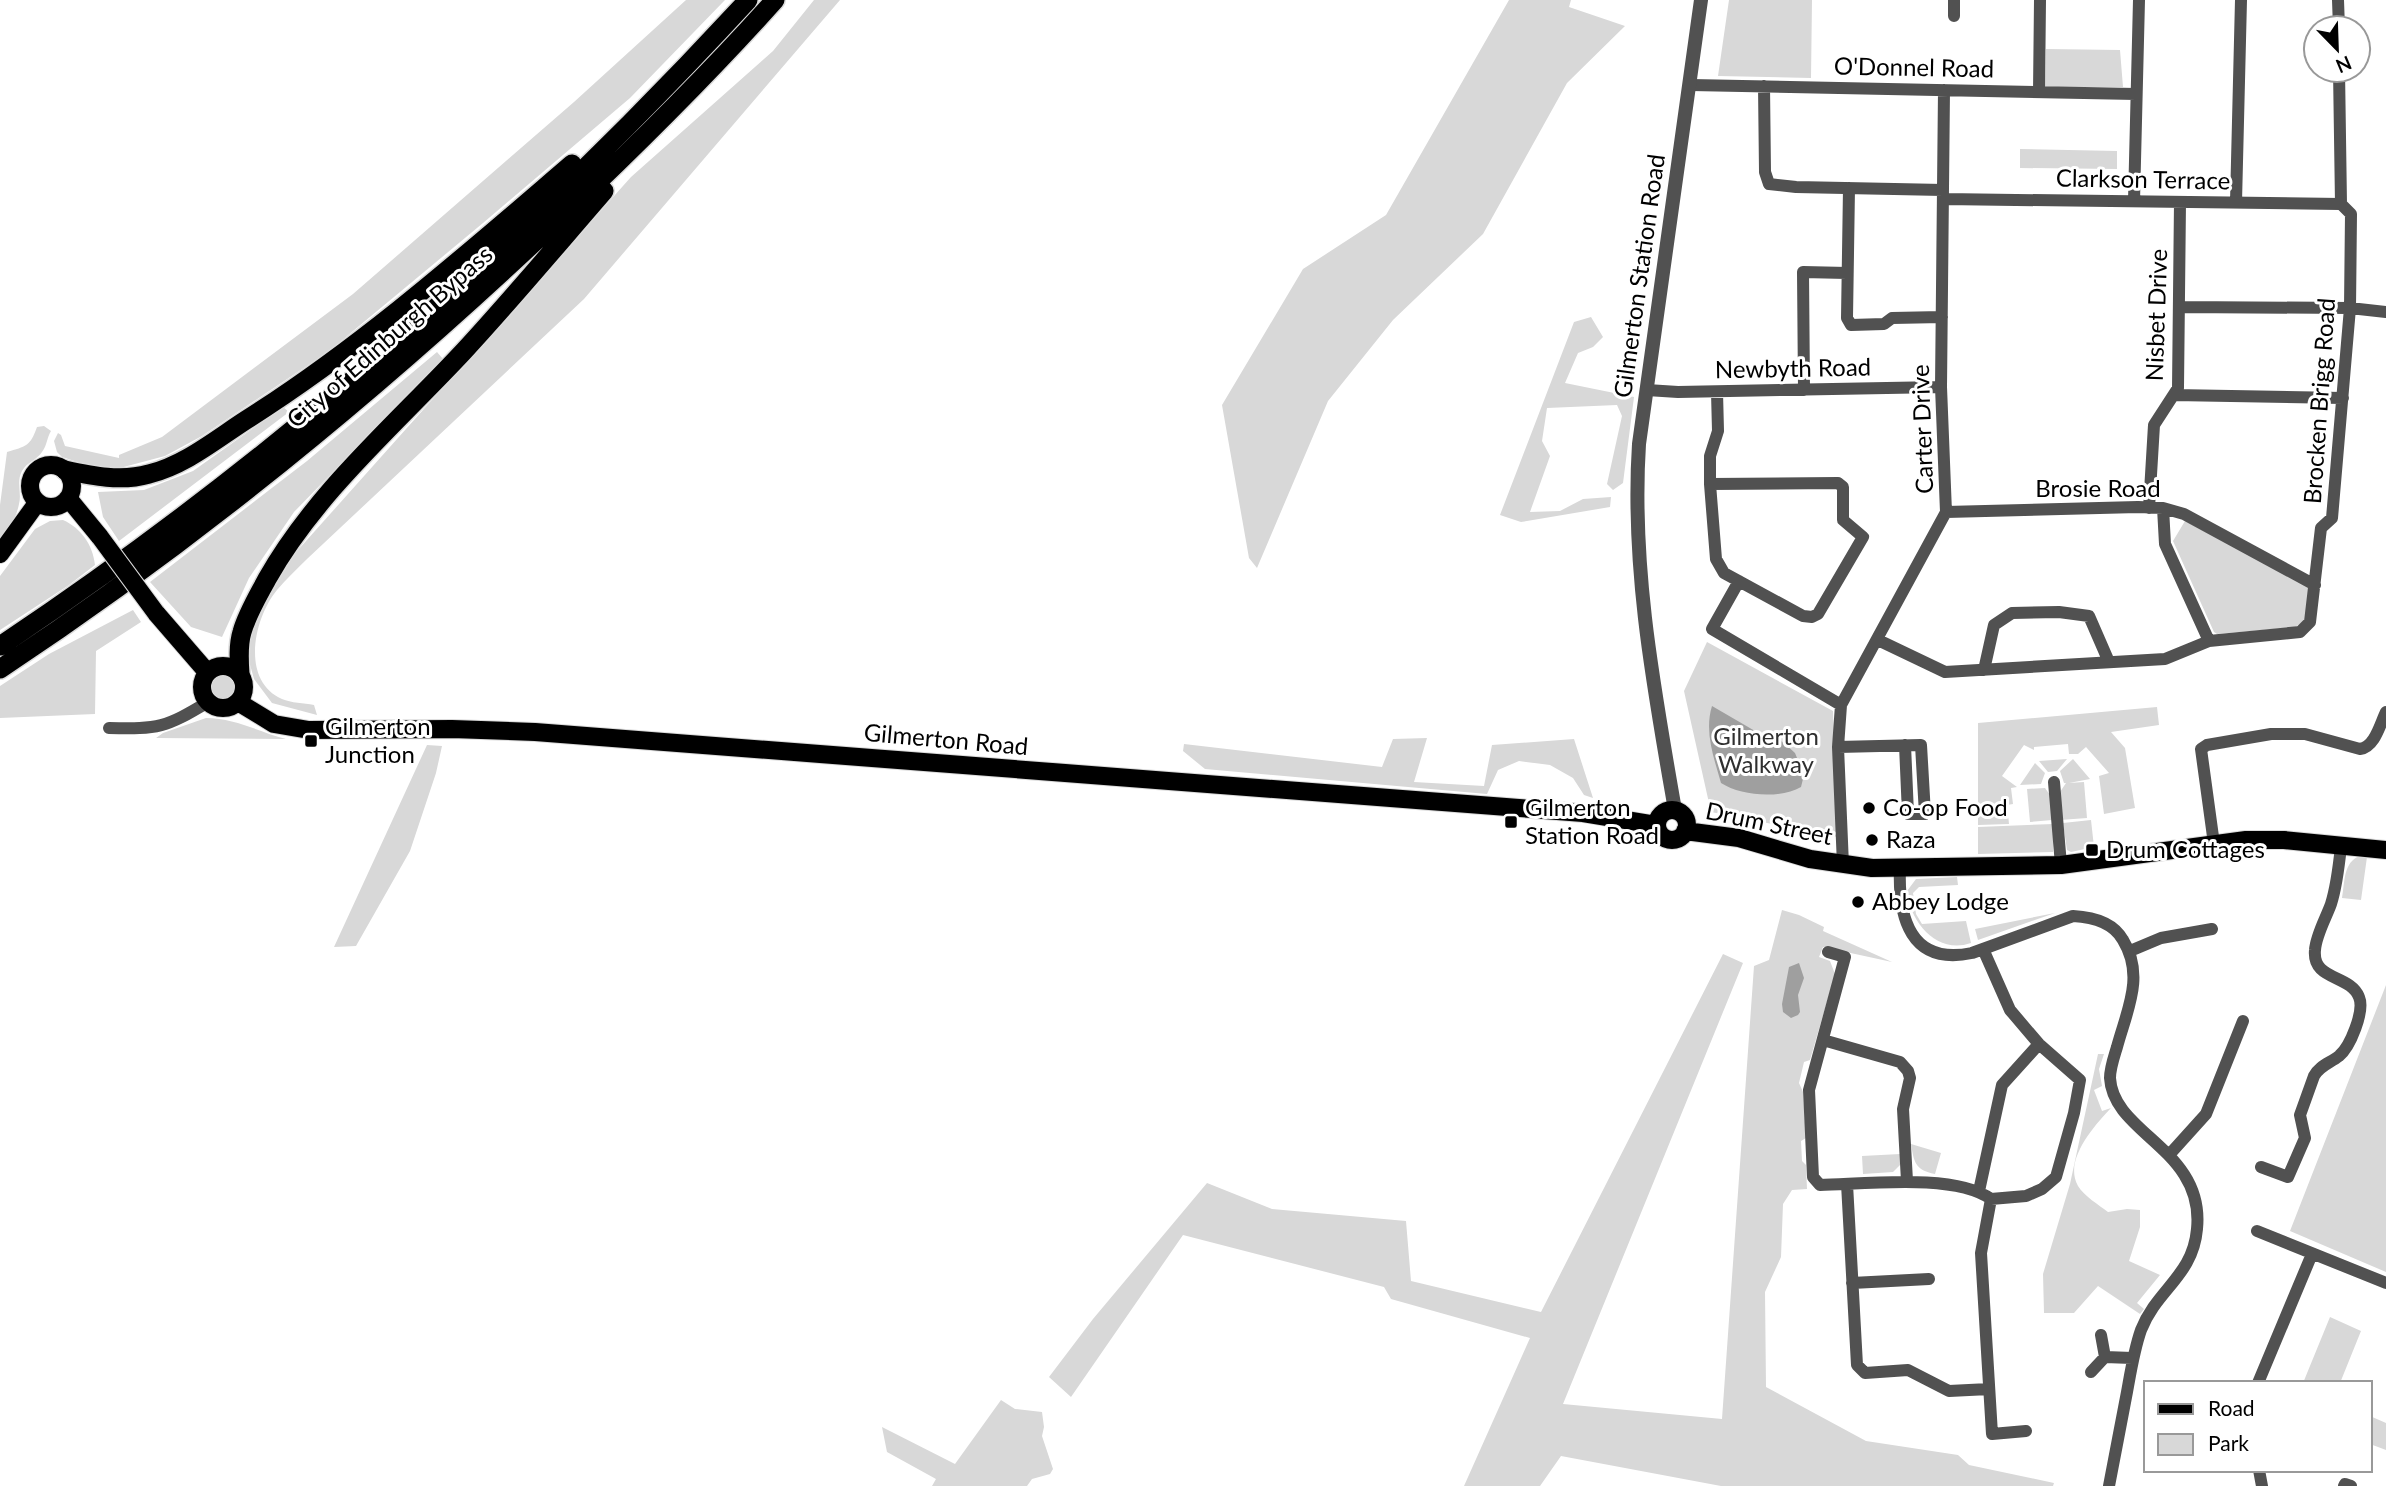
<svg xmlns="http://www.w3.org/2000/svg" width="2386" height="1486" font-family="Lato,sans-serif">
<rect width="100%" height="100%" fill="#fff"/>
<!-- green -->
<path fill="#d8d8d8" d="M686 0H725L630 98 483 223 329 351 202 436 165 456 116 469 97 468 62 457 57 452 54 441 58 433 61 435 65 446 119 458V455L162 437 353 294 574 102Z
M814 0H840L584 299 307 559C297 569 286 579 277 590 254 618 240 680 282 699 291 703 304 703 314 705L317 715 272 703 254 679 247 654 253 621 281 569 631 177 773 51Z
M1509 0H1571L1569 7 1625 26 1567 83 1483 234 1393 320 1328 401 1257 568 1249 558 1222 405 1303 269 1386 215Z
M1729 0H1812L1811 78 1718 76Z
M2046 49 2120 50 2123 87H2045Z
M2020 149 2117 151V169L2020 168Z
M1591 317 1603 337 1593 347 1578 353 1565 383 1634 397 1623 483 1613 490 1607 484 1622 416 1617 405 1547 408 1542 441 1550 456 1530 512 1560 511 1583 499 1611 497 1610 507 1521 522 1500 515 1574 322Z
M437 352 443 359 294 512 249 578 222 637 191 627 150 582 307 461Z
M283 407 289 412 119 541 103 517 98 492 144 490 193 471Z
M44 426 51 431C47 437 47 446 42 452 37 460 27 462 22 471 16 482 22 493 19 504 16 519 8 532 0 545V505L7 452C26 446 30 447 37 427Z
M63 520C81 528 93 545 95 565L69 585 0 630V576L35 529 50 521Z
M2185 521 2311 588 2305 621 2295 627 2217 634 2214 632 2173 541Z
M133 610 141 622 96 651 95 714 0 718V686L49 654Z
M1707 642 1833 711 1838 837 1711 812 1684 691Z
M210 687a13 13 0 1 1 26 0a13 13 0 1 1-26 0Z
M2157 707 2159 725 2111 732 2125 748 2135 808 2104 814 2099 776 2109 773 2086 747 2078 754H2069L2068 744 2034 747V750L2024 745 2002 776 2017 787 2011 788 2013 804 2007 805 2009 824 1978 825V723Z
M206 718C235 718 259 732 286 739L156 738 163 733Z
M1427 738 1414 782 1484 786 1492 745 1574 739 1593 798 1584 795 1573 778 1550 765 1519 761 1498 770 1487 794 1205 769 1183 751 1184 744 1382 767 1393 739Z
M427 745 442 746 436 773 410 851 356 946 334 947Z
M2067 759 2057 771 2048 772 2039 761Z
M2073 759 2090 779 2069 783 2084 782 2087 818 2060 820 2058 795 2066 783H2064L2060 771Z
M2035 763 2045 773 2041 784 2020 785Z
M2045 788 2050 795 2052 820 2030 822 2027 789Z
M2091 820 2094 847 2071 852 2067 850 2063 823Z
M2054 824 2053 852 1978 854V827Z
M2360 856 2367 857 2361 900 2342 898C2345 882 2343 862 2360 856Z
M1957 877 1958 885 1919 887 1913 893 1916 914 1922 924 1966 921 1971 943C1937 955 1910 922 1907 891L1916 879Z
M1782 910 1799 915 1824 927 1823 931 1892 962 1823 947 1819 957 1830 961 1835 974 1810 1060 1804 1062 1799 1083 1803 1092 1806 1138 1801 1141 1802 1161 1806 1165 1807 1189 1792 1190 1783 1204 1781 1257 1765 1292 1766 1387 1866 1441 1958 1455 1969 1465 2054 1483 2053 1486H1721L1561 1456 1540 1486H1464L1530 1338 1391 1299 1384 1287 1183 1235 1071 1397 1049 1377 1093 1319 1207 1183 1272 1209 1406 1221 1411 1281 1541 1312 1723 954 1743 963 1563 1404 1722 1419 1754 966 1769 960Z
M2055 913 1978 940 1975 929Z
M2386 985V1272L2290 1231Z
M2098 1054H2104L2099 1069 2102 1086 2094 1090 2102 1111 2111 1108C2095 1125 2063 1160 2078 1186 2084 1196 2099 1205 2108 1212L2127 1209 2140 1210V1227L2129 1261 2160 1275 2137 1303 2144 1309 2140 1314 2098 1286 2074 1313H2044L2043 1274 2070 1184Z
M1911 1144 1941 1153 1935 1174C1915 1170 1914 1162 1911 1144Z
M1900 1154V1165L1893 1172 1863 1174 1862 1156Z
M2330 1317 2361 1331 2340 1383H2303Z
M1001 1400 1015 1409 1042 1412 1044 1427 1042 1436 1053 1469 1050 1474 1032 1479 1027 1486H932L936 1479 887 1452 882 1427 955 1464Z
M2370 1416 2386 1423V1450L2370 1444Z"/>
<!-- water -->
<path fill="#9f9f9f" d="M1712 706 1755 731 1783 742 1795 753 1804 775 1801 787C1780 799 1741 796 1721 783 1714 758 1704 732 1712 706Z
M1799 963 1804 978 1798 995 1800 1012 1798 1015 1791 1018 1783 1012 1782 1004 1789 967Z"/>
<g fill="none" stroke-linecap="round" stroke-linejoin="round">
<!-- primary casing -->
<g stroke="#dbdbdb" stroke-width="20">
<path id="primary" d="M30 486a21 21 0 1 1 42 0a21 21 0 1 1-42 0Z
M68 498 100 537
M0 554 37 503
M156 613 207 672
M202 687a21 21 0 1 1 42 0a21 21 0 1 1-42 0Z
M238 702 274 724 309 730 452 729 535 732 1583 813 1656 825
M1657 825a15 15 0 1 1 30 0a15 15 0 1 1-30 0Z
M1685 831 1739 838 1810 859 1872 868 2061 865 2246 840H2284L2386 850"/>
</g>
<!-- trunk casing -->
<g stroke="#dbdbdb" stroke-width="22">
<path id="trunk" d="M65 470C93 476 121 482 149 474 185 465 215 440 246 420 363 346 467 254 572 164
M0 646C274 463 525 242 748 0
M0 669C200 537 386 383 560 218 634 148 707 76 775 0
M240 674C239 660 238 645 242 632 247 614 258 596 267 579 316 492 396 424 464 351 512 299 558 244 604 191"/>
</g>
<!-- minor -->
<path stroke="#515151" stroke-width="12" d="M2338 0 2339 28
M1954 16V0
M1691 85 2136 94
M1764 86 1765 172 1769 184 1796 187 1943 190
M2039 92 2040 0
M1849 188 1847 318 1851 325 1884 324 1892 318 1942 317
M1944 199 2341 204
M2134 201 2139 0
M2236 202 2241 0
M2180 307 2350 308 2386 312
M1647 390 1678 392 1941 387
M1804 390 1803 272 1847 273
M2174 395 2343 398
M1710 484 1838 483 1843 487V520L1863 537 1818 614 1812 617 1803 616 1724 573 1716 559 1710 484V456L1718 431 1717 392
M2149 508 2154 425 2178 388 2180 202
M2163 508 2165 544 2209 641
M1946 512 2138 507 2163 508 2184 514 2315 585
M1739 581 1712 629 1841 705
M1878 640 1945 672 2165 659 2209 641 2300 632 2310 622 2321 528 2332 518 2350 308 2351 214 2341 204 2339 70
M1984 670 1994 625 2012 613 2059 612 2089 616 2109 662
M109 728C159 729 165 728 208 702
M1838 747 1921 745 1925 814H1908L1905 745
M2054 782 2061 865
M2214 844 2201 749 2207 745 2271 734H2305L2360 749C2375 747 2380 724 2386 712
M1843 865 1838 747 1841 705 1946 512 1941 387 1944 90
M1900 868C1898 917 1910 966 1972 953L2073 916C2092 917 2113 922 2123 940 2145 976 2127 1010 2117 1047 2114 1057 2110 1068 2110 1078 2113 1134 2205 1149 2197 1229 2193 1276 2157 1289 2141 1330 2134 1350 2131 1370 2127 1392 2121 1423 2115 1455 2109 1486
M2130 951 2161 938 2212 929
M1828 952 1845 957 1809 1090 1813 1177 1820 1185C1865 1184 1955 1173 1991 1199L2026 1196 2042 1189 2056 1177 2074 1113 2080 1080 2039 1044 2010 1010 1983 949
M1823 1040 1900 1062 1908 1071 1910 1078 1903 1109 1907 1181
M2169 1155 2206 1114 2243 1021
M2261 1167 2288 1177 2305 1138 2300 1115 2314 1076C2319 1066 2330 1063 2339 1056 2350 1047 2365 1011 2359 997 2350 974 2312 981 2315 950 2316 935 2326 918 2331 904 2337 885 2339 865 2341 846
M1847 1184 1857 1365 1865 1373 1908 1370 1949 1391 1989 1389
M1979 1191 2002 1085 2039 1044
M1991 1199 1981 1253 1992 1434 2026 1431
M2257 1231 2386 1283
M1852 1283 1929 1279
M2101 1335 2105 1357 2132 1358
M2091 1372 2105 1357
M2258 1383 2312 1254
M2259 1470 2262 1486
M2344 1486 2345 1484 2351 1486"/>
<!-- tertiary -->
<path stroke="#515151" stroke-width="14" d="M1675 810C1654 689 1631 567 1639 444L1701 0"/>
<!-- primary -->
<use href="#primary" stroke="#000" stroke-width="18"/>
<!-- trunk -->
<use href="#trunk" stroke="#000" stroke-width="19"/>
<!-- primary-bridge casing -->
<g stroke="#dbdbdb" stroke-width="20" stroke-linecap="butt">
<path id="primary-bridge" d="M100 537 156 613"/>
</g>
<!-- primary-bridge -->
<use href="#primary-bridge" stroke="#000" stroke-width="18"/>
</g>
<!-- markers -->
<g fill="#000" stroke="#fff" stroke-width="2.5">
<rect x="304" y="734" width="14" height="14" rx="3.5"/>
<circle cx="1869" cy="808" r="7"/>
<rect x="1504" y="815" width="14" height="14" rx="3.5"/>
<circle cx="1872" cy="840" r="7"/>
<rect x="2085" y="843" width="14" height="14" rx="3.5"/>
<circle cx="1858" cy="902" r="7"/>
</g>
<g text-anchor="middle" stroke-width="6" stroke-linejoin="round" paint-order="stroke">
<!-- street labels -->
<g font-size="24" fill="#000" stroke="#fff">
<text transform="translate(1914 68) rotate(1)" y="8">O'Donnel Road</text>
<text transform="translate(2143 180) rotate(1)" y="8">Clarkson Terrace</text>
<text transform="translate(1640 276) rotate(-82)" y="8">Gilmerton Station Road</text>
<text transform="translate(2157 315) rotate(-88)" y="8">Nisbet Drive</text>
<text transform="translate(390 337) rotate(-41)" y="8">City of Edinburgh Bypass</text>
<text transform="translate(1793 369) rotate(-1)" y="8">Newbyth Road</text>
<text transform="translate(2320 401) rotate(-86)" y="8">Brocken Brigg Road</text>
<text transform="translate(1923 429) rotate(-92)" y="8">Carter Drive</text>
<text x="2098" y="497">Brosie Road</text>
<text transform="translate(946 740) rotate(5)" y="8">Gilmerton Road</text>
<text transform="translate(1769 824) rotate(12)" y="8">Drum Street</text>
</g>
<!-- poi labels -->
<g font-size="24" fill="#000" stroke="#fff" text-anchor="start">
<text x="325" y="735">Gilmerton<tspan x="325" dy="28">Junction</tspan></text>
<text x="1525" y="816">Gilmerton<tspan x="1525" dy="28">Station Road</tspan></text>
<text x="1883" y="816">Co-op Food</text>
<text x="1886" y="848">Raza</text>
<text x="2106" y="858">Drum Cottages</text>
<text x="1872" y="910">Abbey Lodge</text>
</g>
<!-- park labels -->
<g font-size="24" fill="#2f2f2f" stroke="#fff">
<text x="1766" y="745">Gilmerton<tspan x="1766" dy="28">Walkway</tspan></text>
</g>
</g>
<!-- legend -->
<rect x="2144" y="1381" width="228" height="91" fill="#ffffff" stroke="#999999" stroke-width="2"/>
<rect x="2158" y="1404" width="35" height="10" fill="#000000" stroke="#999999" stroke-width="2"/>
<text x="2208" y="1416" font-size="21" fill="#000000">Road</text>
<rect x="2158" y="1434" width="35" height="21" fill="#d8d8d8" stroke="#999999" stroke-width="2"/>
<text x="2208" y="1451" font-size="21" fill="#000000">Park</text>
<!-- north arrow -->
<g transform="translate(2337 49) rotate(157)"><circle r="33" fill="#ffffff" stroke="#999999" stroke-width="2"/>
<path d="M0-5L12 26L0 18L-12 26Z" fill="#000000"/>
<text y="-10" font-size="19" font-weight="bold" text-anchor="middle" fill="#000000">N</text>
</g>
</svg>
